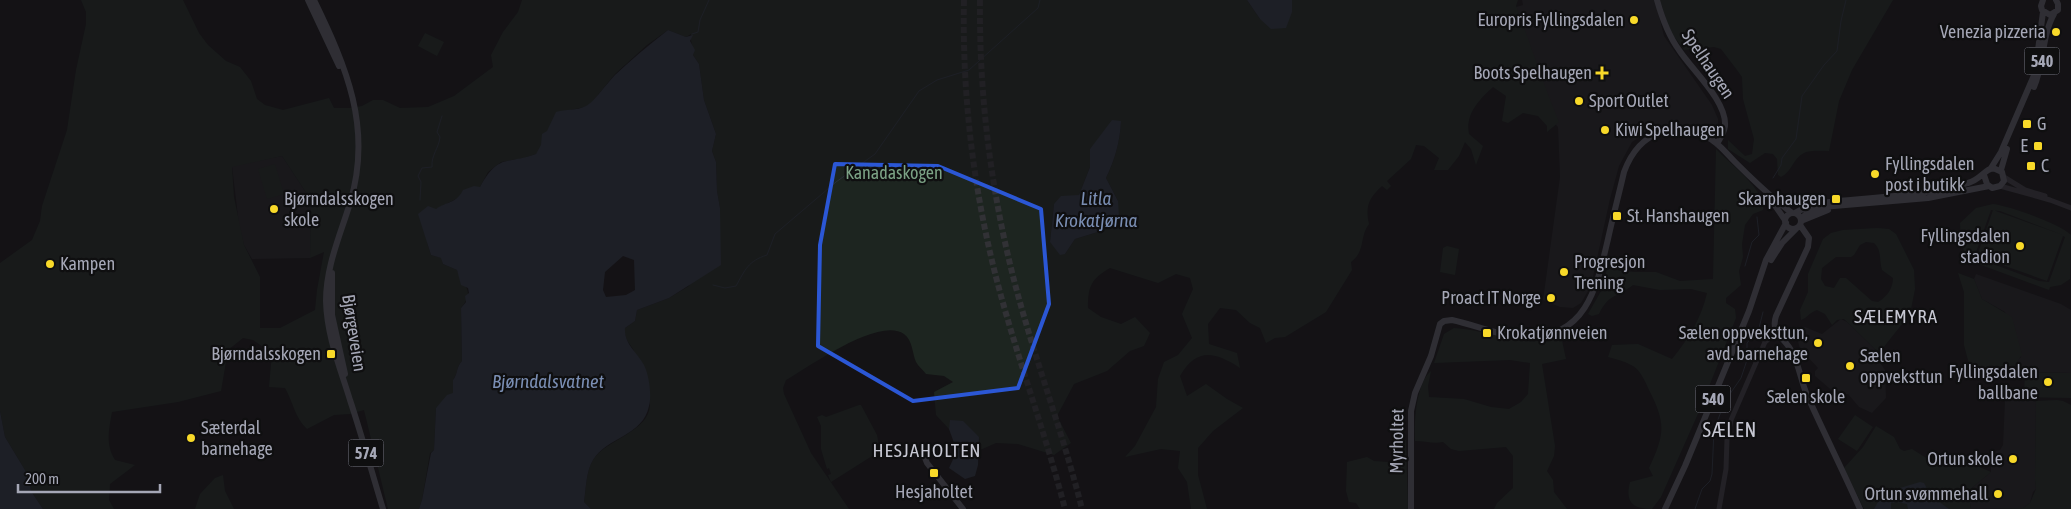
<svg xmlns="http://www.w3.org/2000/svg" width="2071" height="509" font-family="'Asap Condensed',sans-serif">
<rect width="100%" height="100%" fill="#141315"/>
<!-- built -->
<path fill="#201f22" d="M1522 0H1655L1664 36 1712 105 1718 119V127L1712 132 1669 126 1651 130 1632 142 1619 166 1610 199 1591 286 1581 303 1573 308 1560 307 1543 300 1560 177 1558 127 1521 88 1498 12 1523 5Z
M282 156 311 200 310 258 252 259 244 245 239 225 232 166Z
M1976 274 2061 304 2071 310V373L2010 371 2015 362 2021 357 2005 312 1982 299 1974 279Z
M1841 319 1847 322 1879 353V361L1885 370 1886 398 1872 413 1859 407 1848 394H1836L1815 376V371L1818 368 1800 349 1795 330 1805 327 1822 334Z
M2005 400 2036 401 2035 479 2036 489 2033 492 2030 503 2023 508 1971 509 1968 491 1991 472V452L2000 450 2003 445Z"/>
<!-- green -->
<path fill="#1d2520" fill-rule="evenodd" d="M81 0H183L199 33 208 45 226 61 240 67 251 81 257 99 265 105 283 110 329 98 334 108H350L362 106 373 100H383L400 108 428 107 454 96 493 67 491 55 503 32 518 12 522 0H1247L1260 19 1292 12V0H1518L1516 6C1531 45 1543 84 1559 122L1547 132V126L1538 116 1523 113 1508 123 1502 121 1506 96 1493 87C1479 100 1465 114 1469 134L1483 146 1476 165 1471 149 1465 142 1459 156 1448 170H1434L1439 158 1424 146 1416 145 1411 159 1387 181 1391 186 1387 190 1382 186C1369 198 1365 206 1369 224 1359 237 1366 251 1351 262L1352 270 1326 312 1285 337 1275 338 1266 343 1260 328 1250 323 1236 310 1220 308 1208 324 1209 344 1237 353 1240 368C1215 352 1197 347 1180 376L1187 396 1206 384 1227 399 1243 408 1213 431 1198 448V475L1207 509H1191L1187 482 1178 468 1180 451 1161 449 1125 457 1135 446 1156 407 1158 379 1164 362 1178 355 1192 338 1182 314 1193 289 1190 278 1176 274 1158 283 1110 268C1091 279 1088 286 1088 308L1101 317 1121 324 1135 317 1150 333 1144 346 1130 351 1107 371 1074 384 1057 416 1071 443 1054 455 1018 444 996 443 980 450 979 437 951 420 949 429 936 415 934 392 953 382 944 376 926 374C923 370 918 366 916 362 912 353 913 341 904 334 879 316 809 367 786 380L783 388 784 394 811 453 849 509H591L584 502C586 489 586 471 593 460 605 440 649 432 650 405 650 398 636 357 633 349 628 341 624 338 625 328L635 321 637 310 669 298 689 286 720 208 717 191 716 162 712 151 716 134 704 100 699 64 693 55C694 47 690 43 691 34L686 37 668 30 647 45 615 74 589 106 571 110 549 141 536 154 524 158 501 162 488 172 480 187 436 209 427 242 431 255 442 258 443 264 457 270C463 288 476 289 461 308L462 361C456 367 458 374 453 380L454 393 436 408 434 450 430 453 422 500 419 509H388L364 410 350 414 334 415 307 429C295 418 293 402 285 388L269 387 272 353 253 340 243 338 228 350 221 391 178 402 112 412C109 429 105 444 115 460L135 465 110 484 109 500 114 509H43L31 491 28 475 5 437 0 411V263L32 240 40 221 42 206 67 130 76 70 86 24V12ZM1121 121C1120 142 1115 159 1106 178L1118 201 1101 231 1075 239 1065 254 1050 242 1054 204 1079 195 1090 167V149ZM282 156 311 200 310 258 324 252 317 290 315 310 280 328H260V277L244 245 234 197 232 167Z
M1660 0H1893L1852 70 1839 101 1829 151C1821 151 1810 150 1804 153 1793 158 1792 172 1781 177L1778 175 1777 159 1773 154 1765 153 1750 163 1728 149V140L1745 156 1752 154 1754 139 1743 99 1742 77 1737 70 1721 49 1714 47 1684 50 1670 31Z
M425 33 444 42 437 56 418 46Z
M1716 149C1729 163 1768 192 1763 210L1753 214 1745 225 1742 244 1743 257 1739 271 1741 285 1726 298V303L1735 309 1736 318 1701 407 1661 497 1652 509C1632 509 1625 502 1630 482L1653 476 1649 468C1665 434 1666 423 1649 390 1645 381 1640 369 1631 365 1624 361 1615 359 1608 357L1612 345 1638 344 1672 359C1689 338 1701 319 1707 293L1691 289 1660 290 1633 285C1617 298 1609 293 1599 314L1592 316 1588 314 1601 291 1607 269 1635 272H1656L1680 281 1713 279Z
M275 164 284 194 267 199 258 169Z
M1993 204C2010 206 2060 224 2071 235L2070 279 2061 285 2050 287 2049 290 1962 258 1964 251 1961 242 1960 223 1976 208ZM1991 210 2000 211 2063 235 1993 210 1977 256 2047 281 2063 236 2065 237 2049 282 2039 281 1982 260 1975 255Z
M1877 228 1889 229 1896 234 1914 270 1915 289 1910 314 1879 353 1844 319 1837 320 1832 325 1825 314 1817 310C1810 312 1807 318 1801 320L1800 310 1808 292V274L1823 239 1831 233 1843 230ZM1866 242 1874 243C1882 250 1879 260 1882 270L1893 278C1893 288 1887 297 1878 302L1872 301 1846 278H1840L1834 288 1825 286 1821 279 1822 268 1836 257H1851L1854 255 1860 245Z
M1447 246 1459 249 1455 275 1440 272 1443 248Z
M1958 273 1974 279 1982 299 2012 317 2022 355 2010 371 1979 370 1970 368 1964 345V292Z
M1454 328C1495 330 1519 351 1561 336L1566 359 1542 364 1555 446 1554 456 1547 471 1553 480 1554 492 1567 509H1494L1497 503 1513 488V456L1506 447 1459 451 1451 449 1443 442C1433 444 1425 441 1415 441 1414 423 1416 383 1431 371L1428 386 1429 397 1464 399 1491 407 1509 409 1521 402 1528 394 1530 363 1510 360 1434 363 1444 334Z
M2025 372 2071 373V398L2024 397Z
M2057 400 2063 401 2071 405V509H1989L2023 508 2030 503 2036 489 2035 479 2036 401Z
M859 405H861L877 435 880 451 831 482 828 475 831 474 829 468 827 469 821 449V426L817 417 822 415 826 417Z
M1855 415 1873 427 1857 451 1838 439Z
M1876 426 1894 437 1900 449 1904 451 1912 449 1931 461 1943 463 1964 460 1991 472 1968 491 1971 509H1864L1844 468 1863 447Z
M1404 440H1406L1408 509H1360L1356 503 1349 502 1346 491 1347 462 1367 457 1374 461 1402 463Z
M223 475 225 491 234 509H195L200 494 215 478Z"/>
<!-- water -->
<path fill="#292f3a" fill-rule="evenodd" d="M1247 0H1292V12L1286 28 1271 29 1260 19Z
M668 30 686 37 693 35 690 41 695 50 693 55 699 64 704 100 716 134 712 151 716 162 717 191 720 208 721 265 669 298 637 310 635 321 625 328C624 344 637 352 644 365 649 375 652 395 649 406 643 436 607 437 593 460 586 471 586 489 584 502L591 509H419L422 500 431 453 434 450 436 408 447 395 453 393V380C458 374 456 367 462 361L461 308 466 302 465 296 469 293 468 288 461 285 457 270 443 264 441 258 431 255 418 214 428 206 436 209C447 201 456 204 463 190L474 186 480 187C499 153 506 165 536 154L541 145 542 134 547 131 556 112C566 109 576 111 586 106 593 103 608 82 615 75 632 59 650 44 668 30ZM623 256 634 260 635 290 626 295 606 297 603 290 605 272Z
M1112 120 1121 121C1120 142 1115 159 1106 178L1118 201 1119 217 1101 231 1075 239 1065 254 1060 255 1050 242 1054 204 1061 196 1079 195 1090 167V149Z
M0 411 5 437 28 475 31 491 43 509H0Z
M950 420 963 421 979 437 978 465 975 476 965 479 949 468 957 451 949 429Z
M1920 482 1924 483 1931 496 1949 509H1908L1907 504 1897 502 1891 503V509H1874L1883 493Z"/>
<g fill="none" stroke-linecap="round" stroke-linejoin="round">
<!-- stream -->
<path stroke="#292f3a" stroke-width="1" d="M692 34 698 32 700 20 709 0
M1773 178 1781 165 1782 158 1796 139 1802 96 1824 65 1837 51 1841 21 1846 0
M420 200 421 182 418 176 422 168 432 167C431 155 439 148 440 137L437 132 442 116
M1745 266 1752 242 1759 235 1757 217
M713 285 725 288 736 286C745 270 748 261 767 255L775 234 836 182 875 154 919 91 937 80 969 70 1038 8 1040 0
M1695 509 1702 489 1710 481 1712 474 1714 430 1725 401 1741 378 1747 360V343L1759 328 1763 312"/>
<!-- major-tunnel -->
<path stroke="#313135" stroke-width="6" stroke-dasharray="6 3" stroke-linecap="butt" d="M964 0C962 93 973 187 996 277 1016 355 1045 431 1065 509
M980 0C979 96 991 192 1015 284 1035 360 1063 433 1082 509"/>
<!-- minor -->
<path stroke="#35343a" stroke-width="5" d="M2004 177 2025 190 2045 196
M2000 186 2050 200 2071 208
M1719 509 1726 469 1727 439 1731 420 1765 342 1776 333"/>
<!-- major -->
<path stroke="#50515a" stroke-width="6" d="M308 0 339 66
M314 0C346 66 373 128 350 203 340 236 326 266 326 301 327 337 340 367 350 400 362 436 372 473 383 509
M1657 0C1662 18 1668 35 1679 50 1692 70 1727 101 1725 126 1724 133 1720 138 1717 144
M2043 0 2041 6 2042 10 2050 15 2058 10V4L2056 0
M2034 87C2044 64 2042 35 2054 14
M1991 168 2001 152 2035 73 2043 12
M2001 170 2007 149
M1767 194 1785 220
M1795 213 1812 204C1863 197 1918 198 1968 183 1980 180 1984 170 1993 168L2002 172 2004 181 2000 186 1992 188 1987 184 1984 175
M1785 221a8 8 0 1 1 16 0a8 8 0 1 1-16 0Z
M1801 219 1808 212 1822 207 1928 198 1989 186
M1801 221 1828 210
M1800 225 1809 238 1808 247 1776 316C1770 334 1785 337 1792 352 1799 365 1801 381 1807 395 1824 433 1843 471 1860 509
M1771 260 1782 243 1796 229
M332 273V315L345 374
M928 450 925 458 927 463 963 509
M1411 509V411L1415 393 1431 356 1440 324 1444 321 1452 320C1476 325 1501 337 1526 337 1587 338 1597 286 1608 239 1613 216 1619 194 1624 172 1631 153 1642 138 1662 132 1678 128 1692 129 1707 137 1718 142 1726 153 1735 162 1753 180 1772 198 1792 213
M1665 509 1685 466 1749 311 1766 260 1786 223"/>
</g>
<!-- marked area -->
<path d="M0 0H2071V509H0ZM835 164 938 166 1041 209 1049 304 1018 388 913 401 818 346 820 245Z" fill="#141315" fill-opacity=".55" fill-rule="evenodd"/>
<path fill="none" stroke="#2b57d5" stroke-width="4" stroke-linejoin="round" d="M835 164 938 166 1041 209 1049 304 1018 388 913 401 818 346 820 245Z"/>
<!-- markers -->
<g fill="#f8d929" stroke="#0f0f10" stroke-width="2">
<circle cx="1634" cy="20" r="5"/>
<circle cx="2056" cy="32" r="5"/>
<path d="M1599.5 65.5h5v5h5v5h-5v5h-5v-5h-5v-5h5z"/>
<circle cx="1579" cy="101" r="5"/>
<rect x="2022" y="119" width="10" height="10" rx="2.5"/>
<circle cx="1605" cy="130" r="5"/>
<rect x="2033" y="141" width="10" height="10" rx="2.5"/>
<rect x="2026" y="161" width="10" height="10" rx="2.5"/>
<circle cx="1875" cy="174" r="5"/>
<rect x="1831" y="194" width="10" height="10" rx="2.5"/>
<circle cx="274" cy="209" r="5"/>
<rect x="1612" y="211" width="10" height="10" rx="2.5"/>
<circle cx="2020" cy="246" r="5"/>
<circle cx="50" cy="264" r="5"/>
<circle cx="1564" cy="272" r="5"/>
<circle cx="1551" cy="298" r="5"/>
<rect x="1482" y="328" width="10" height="10" rx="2.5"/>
<circle cx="1818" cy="343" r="5"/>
<rect x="326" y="349" width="10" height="10" rx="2.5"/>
<circle cx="1850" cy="366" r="5"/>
<rect x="1801" y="373" width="10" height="10" rx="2.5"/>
<circle cx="2048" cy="382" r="5"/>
<circle cx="191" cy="438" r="5"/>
<circle cx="2013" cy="459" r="5"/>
<rect x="929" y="468" width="10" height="10" rx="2.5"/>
<circle cx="1998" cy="494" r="5"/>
</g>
<g text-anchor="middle" stroke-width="4.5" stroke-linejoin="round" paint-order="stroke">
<!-- shield labels -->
<g fill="#0f0f10" stroke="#787984" stroke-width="1">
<rect x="2024.5" y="47.5" width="35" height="27" rx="4"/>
<rect x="1695.5" y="385.5" width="35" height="27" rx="4"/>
<rect x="348.5" y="439.5" width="35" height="27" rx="4"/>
</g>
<g font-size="16" font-weight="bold" fill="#a5a7b6">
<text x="2042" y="67">540</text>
<text x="1713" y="405">540</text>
<text x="366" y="459">574</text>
</g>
<!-- poi labels -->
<g font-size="18" fill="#a5a7b6" stroke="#0f0f10" text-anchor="end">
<text x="1624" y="26">Europris Fyllingsdalen</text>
<text x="2046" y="38">Venezia pizzeria</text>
<text x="1592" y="79">Boots Spelhaugen</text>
<text x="1589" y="107" text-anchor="start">Sport Outlet</text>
<text x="2037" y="130" text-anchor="start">G</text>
<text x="1615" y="136" text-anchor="start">Kiwi Spelhaugen</text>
<text x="2028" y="152">E</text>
<text x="1885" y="170" text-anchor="start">Fyllingsdalen<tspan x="1885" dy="21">post i butikk</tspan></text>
<text x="2041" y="172" text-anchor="start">C</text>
<text x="284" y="205" text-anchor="start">Bjørndalsskogen<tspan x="284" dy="21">skole</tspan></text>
<text x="1826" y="205">Skarphaugen</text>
<text x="1627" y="222" text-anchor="start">St. Hanshaugen</text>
<text x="2010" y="242">Fyllingsdalen<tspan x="2010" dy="21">stadion</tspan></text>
<text x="1574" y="268" text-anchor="start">Progresjon<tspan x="1574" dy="21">Trening</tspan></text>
<text x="60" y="270" text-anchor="start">Kampen</text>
<text x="1541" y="304">Proact IT Norge</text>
<text x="1497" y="339" text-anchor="start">Krokatjønnveien</text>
<text x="1808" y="339">Sælen oppveksttun,<tspan x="1808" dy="21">avd. barnehage</tspan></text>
<text x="321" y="360">Bjørndalsskogen</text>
<text x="1860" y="362" text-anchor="start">Sælen<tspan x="1860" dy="21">oppveksttun</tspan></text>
<text x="2038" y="378">Fyllingsdalen<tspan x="2038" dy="21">ballbane</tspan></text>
<text x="1806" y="403" text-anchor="middle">Sælen skole</text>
<text x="201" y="434" text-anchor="start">Sæterdal<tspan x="201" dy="21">barnehage</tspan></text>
<text x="2003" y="465">Ortun skole</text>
<text x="934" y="498" text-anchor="middle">Hesjaholtet</text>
<text x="1988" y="500">Ortun svømmehall</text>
</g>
<!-- street labels -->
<g font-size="18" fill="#a5a7b6" stroke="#0f0f10">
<text transform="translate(1708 64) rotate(56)" y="6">Spelhaugen</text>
<text transform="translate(354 333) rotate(81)" y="6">Bjørgeveien</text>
<text transform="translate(1397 441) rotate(-89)" y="6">Myrholtet</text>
</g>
<!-- park labels -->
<g font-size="18" fill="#7ba285" stroke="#0f0f10">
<text x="894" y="179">Kanadaskogen</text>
</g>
<!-- water labels -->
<g font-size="19" font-style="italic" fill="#7a8eb3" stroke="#0f0f10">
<text x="1096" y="205">Litla<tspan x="1096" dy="22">Krokatjørna</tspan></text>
<text x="548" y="388">Bjørndalsvatnet</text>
</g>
<!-- neighbourhood labels -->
<g font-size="19" letter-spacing="1" fill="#c6c7d2" stroke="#0f0f10">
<text x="1896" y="323">SÆLEMYRA</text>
<text x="927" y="457">HESJAHOLTEN</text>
</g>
<!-- quarter labels -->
<g font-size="20" letter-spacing="1" fill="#c6c7d2" stroke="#0f0f10">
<text x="1730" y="437">SÆLEN</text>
</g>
</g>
<!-- scale -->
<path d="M18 484v8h142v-8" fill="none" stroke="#a5a7b6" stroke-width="2.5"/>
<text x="25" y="484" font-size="15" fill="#a5a7b6" stroke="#0f0f10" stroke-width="4" paint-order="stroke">200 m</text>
</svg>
